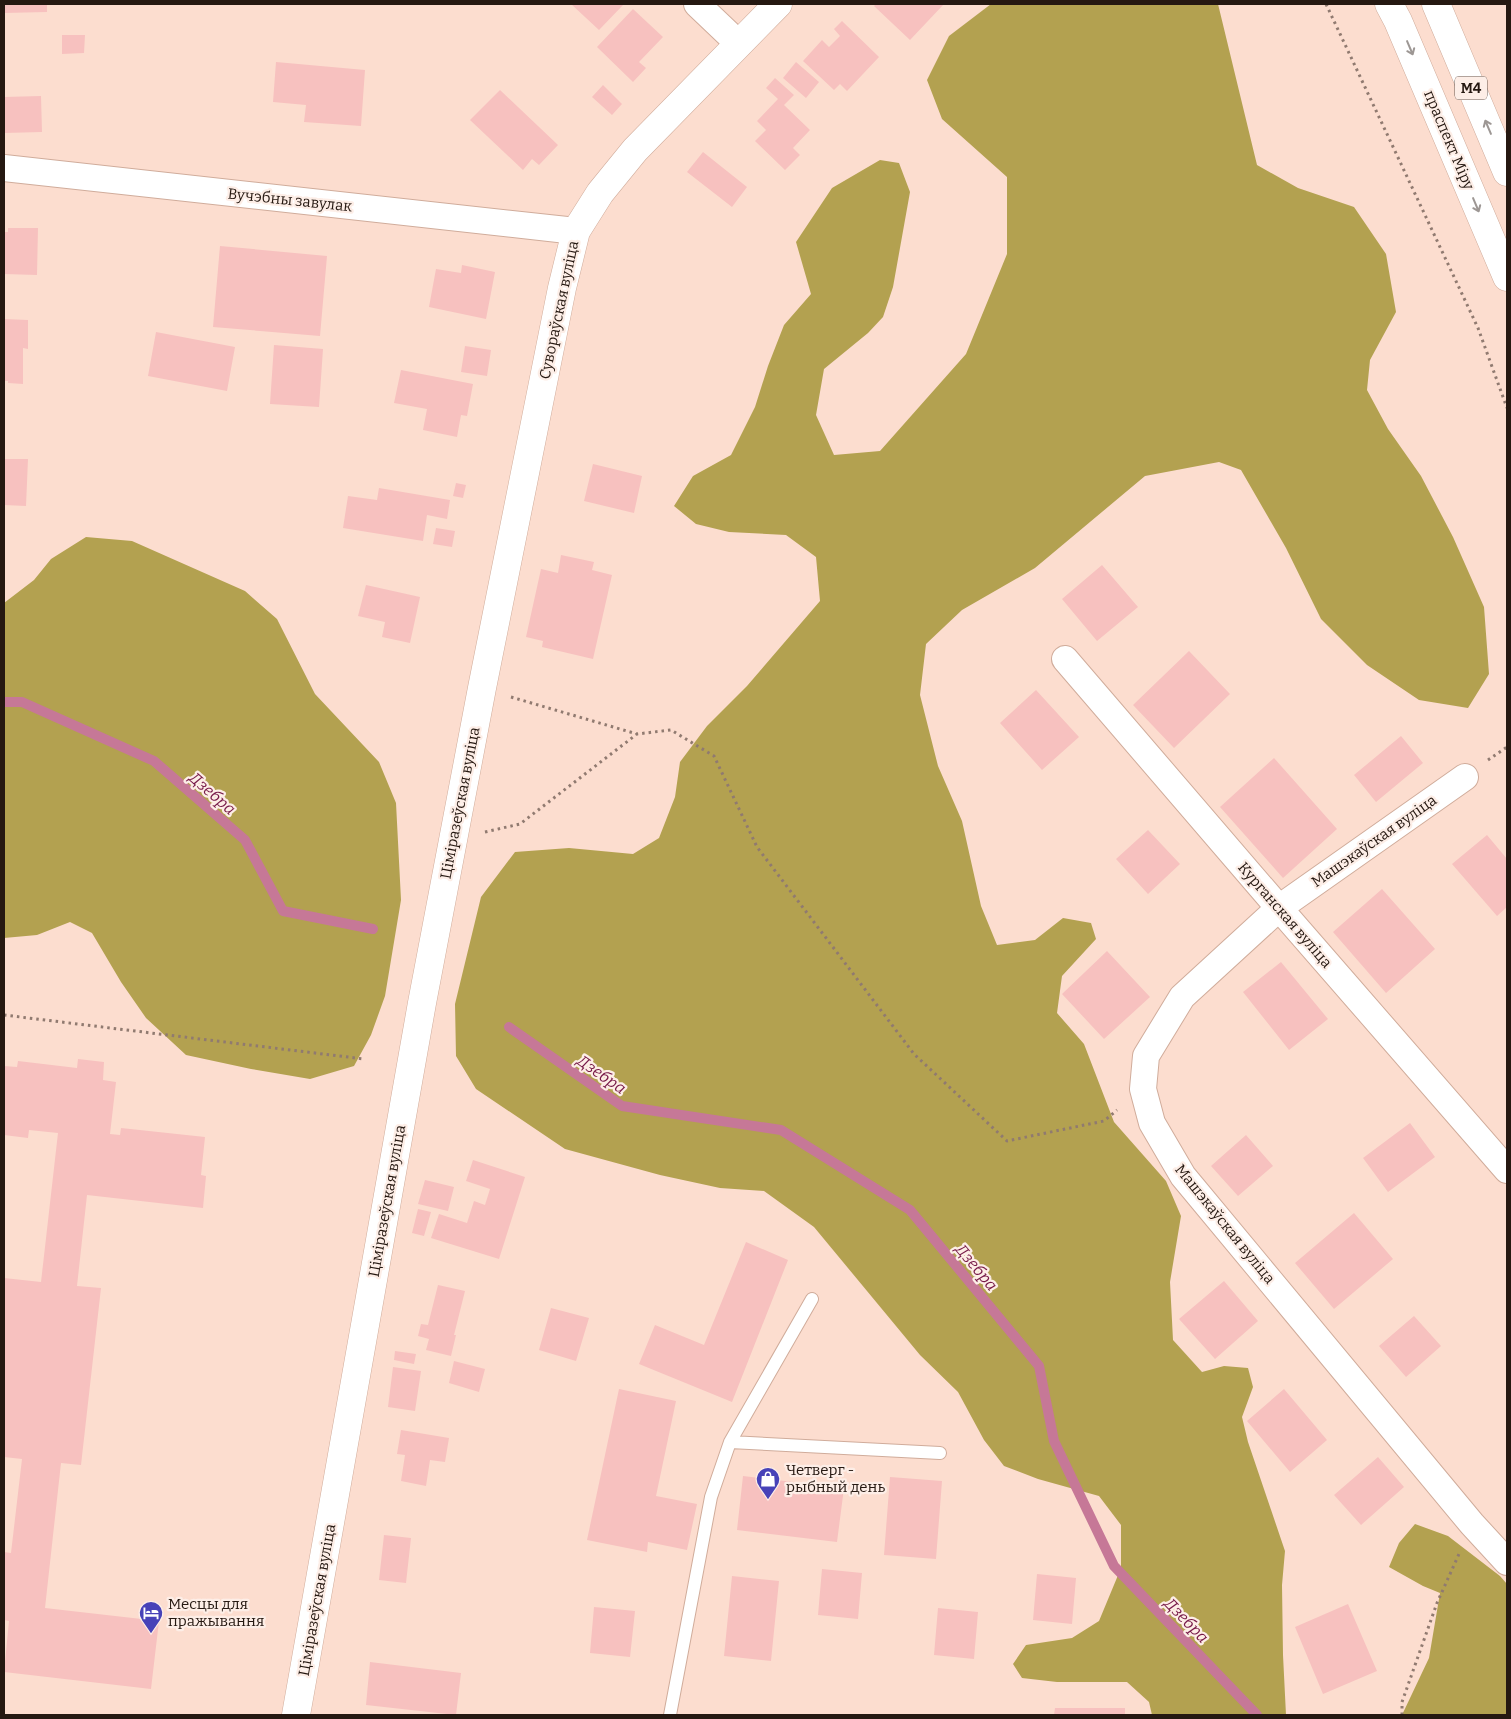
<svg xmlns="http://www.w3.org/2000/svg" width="1511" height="1719" font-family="Bitter,serif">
<rect width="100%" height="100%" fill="#fcddcf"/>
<!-- forest -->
<path fill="#b3a150" d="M991 4H1218L1257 165 1298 188 1354 207 1386 254 1396 312 1370 360 1367 390 1388 429 1421 476 1453 537 1484 607 1489 674 1468 708 1419 700 1367 665 1321 619 1286 548 1241 470 1219 462 1145 476 1035 568 962 610 926 644 920 695 938 766 962 821 981 906 997 945 1035 940 1063 918 1091 923 1096 939 1062 976 1057 1013 1084 1044 1114 1122 1166 1181 1181 1216 1170 1282 1173 1340 1202 1372 1224 1366 1248 1368 1253 1387 1242 1417 1248 1442 1285 1551 1282 1585 1283 1655 1286 1715H1152L1149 1702 1127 1682H1057L1022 1678 1013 1664 1026 1645 1072 1638 1099 1621 1121 1568V1525L1099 1496 1038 1479 1004 1466 984 1440 958 1392 920 1355 814 1227 764 1191 720 1188 660 1175 565 1149 476 1089 456 1056 455 1004 481 897 515 852 569 848 633 854 659 838 675 797 680 762 707 726 747 686 820 601 816 557 786 535 729 532 696 524 674 506 693 476 731 455 755 407 768 366 784 325 811 294 796 242 832 188 880 160 899 163 910 192 893 287 883 317 868 333 824 369 816 415 834 455 880 451 966 354 1007 254V177L942 119 927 80 949 36Z
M86 537 132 541 245 591 277 619 315 694 379 762 396 803 401 900 385 996 371 1035 354 1066 310 1079 251 1069 186 1055 146 1018 121 982 92 933 70 922 37 935 4 938V603L34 580 51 559Z
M1415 1524 1448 1536 1500 1576 1507 1584V1715H1402L1429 1658 1440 1593 1423 1586 1389 1567 1399 1543Z"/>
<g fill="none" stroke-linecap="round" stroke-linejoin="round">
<!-- stream -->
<path stroke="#c67897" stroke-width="10" d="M4 702H22L154 761 245 840 283 911 373 929
M509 1027 622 1106 781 1130 910 1210 1039 1366 1054 1441 1114 1566 1257 1715"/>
</g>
<!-- building -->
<path fill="#f7c1bf" d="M4 4H47V12L4 13Z
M571 4H624L599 30Z
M876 4H944L910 40 874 6Z
M633 9 663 37 639 62 646 68 633 82 597 47Z
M842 21 879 57 847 91 840 84 834 90 803 61 822 40 829 47 840 36 834 29Z
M62 35H85L84 53 62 54Z
M276 62 365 70 361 126 304 122 306 105 273 102Z
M796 62 819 82 806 98 783 78Z
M775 78 794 95 784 105 810 130 793 148 800 155 785 170 755 141 766 130 757 121 778 99 766 88Z
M603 85 622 104 612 115 592 97Z
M500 90 558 145 539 165 532 159 523 170 470 120Z
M41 96 42 132 4 133V97Z
M703 152 747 187 732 207 687 172Z
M8 228H38L37 275 4 274V232H8Z
M220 246 327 256 320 336 213 327Z
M462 265 495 272 486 319 429 307 436 269 461 273Z
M4 319 28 320V349L23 348V384L8 383V381H4Z
M156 332 235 347 227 391 148 376Z
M274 345 323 349 319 407 270 404Z
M465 346 491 350 487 376 461 372Z
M401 370 473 384 467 416 461 415 457 437 423 430 427 409 394 403Z
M4 459H28L26 506 4 505Z
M593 464 642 476 634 513 584 501Z
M456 483 466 485 463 498 453 496Z
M379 488 450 500 447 519 427 515 423 541 343 528 348 496 377 500Z
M436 528 455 531 452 547 433 544Z
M561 555 594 562 592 570 612 575 593 659 542 647 543 641 526 637 541 569 558 573Z
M1102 565 1138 607 1097 641 1062 599Z
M366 585 420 597 410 643 382 637 385 622 358 616Z
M1189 651 1230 694 1174 748 1133 705Z
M1036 690 1079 737 1042 770 1000 723Z
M1401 736 1423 763 1376 802 1354 775Z
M1274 758 1337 829 1283 878 1220 807Z
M1148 830 1180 864 1148 894 1116 859Z
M1487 835 1507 859V907L1497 916 1452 864Z
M1382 889 1435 949 1386 993 1333 932Z
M1107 951 1150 997 1104 1039 1062 994Z
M1281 962 1328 1019 1289 1050 1243 992Z
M78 1059 104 1062 103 1080 116 1082 110 1134 120 1135 121 1128 205 1137 201 1175 206 1176 203 1208 87 1195 77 1286 101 1288 81 1465 61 1463 45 1608 159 1621 151 1689 4 1672 9 1621 4 1620V1552L11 1553 22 1459 4 1457V1278L41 1282 58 1133 29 1130 28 1138 4 1135V1066L17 1067 18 1061 77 1068Z
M1410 1123 1435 1157 1388 1192 1363 1158Z
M1246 1135 1273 1166 1238 1196 1211 1166Z
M473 1160 525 1177 499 1259 431 1238 439 1214 467 1223 474 1201 485 1205 490 1189 466 1181Z
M425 1180 454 1187 448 1211 418 1204Z
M418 1209 431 1212 424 1236 412 1233Z
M1354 1213 1393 1259 1334 1309 1295 1263Z
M746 1242 788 1260 732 1402 639 1364 655 1325 704 1345Z
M1224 1281 1258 1321 1215 1359 1179 1319Z
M438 1285 465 1291 454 1335H456L451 1356 426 1350 429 1339 418 1336 421 1324 428 1325Z
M551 1308 589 1318 576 1361 539 1350Z
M1414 1316 1441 1346 1406 1377 1379 1346Z
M395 1351 416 1354 414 1364 394 1360Z
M454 1361 485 1369 479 1392 449 1383Z
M393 1367 421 1371 415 1411 388 1407Z
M619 1389 676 1401 656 1496 697 1504 687 1550 648 1542 647 1552 587 1540Z
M1284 1389 1327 1440 1290 1472 1247 1421Z
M401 1430 449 1438 445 1462 430 1460 426 1486 401 1481 405 1455 397 1454Z
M1378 1457 1404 1487 1361 1525 1334 1495Z
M743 1476 844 1488 837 1542 737 1530Z
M890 1477 942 1481 936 1559 884 1555Z
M384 1535 411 1538 406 1583 379 1580Z
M822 1569 862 1573 858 1619 818 1615Z
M1037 1574 1076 1578 1072 1624 1033 1620Z
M732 1576 779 1581 771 1661 724 1656Z
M1348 1604 1377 1671 1323 1694 1295 1627Z
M594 1607 635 1611 630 1657 590 1653Z
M938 1608 978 1612 974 1659 934 1655Z
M370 1662 461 1673 456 1715 366 1705Z
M1055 1708H1125V1715H1054Z"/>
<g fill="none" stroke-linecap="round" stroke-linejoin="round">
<!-- lane casing -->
<g stroke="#d0ac9b" stroke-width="14">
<path id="lane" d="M730 1442 940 1453
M670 1715 711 1497 730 1442 812 1299"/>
</g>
<!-- street casing -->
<g stroke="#d0ac9b" stroke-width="28">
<path id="street" d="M697 4 739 44
M4 168 576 231
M1065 659 1279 908 1507 1170
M1465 777 1279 908 1182 997 1146 1056 1143 1089 1152 1123 1183 1176 1472 1524 1507 1562"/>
</g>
<!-- secondary casing -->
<g stroke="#d0ac9b" stroke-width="29">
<path id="secondary" d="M296 1715 422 1003 482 688 562 288 576 231 600 193 635 150 778 4"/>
</g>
<!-- primary casing -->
<g stroke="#d0ac9b" stroke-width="29">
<path id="primary" d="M1389 4 1398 21 1507 277
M1436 4 1507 172"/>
</g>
<!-- path -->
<path stroke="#907a70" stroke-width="3" stroke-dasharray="2.5 4" stroke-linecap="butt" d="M1326 4 1478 328 1507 408
M511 697 637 734 671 730 714 756 757 847 914 1054 1007 1141 1104 1121 1117 1110
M1488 760 1507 747
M485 832 520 824 637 734
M4 1015 364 1059
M1402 1715V1702L1437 1603 1459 1554"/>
<!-- lane -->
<use href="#lane" stroke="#fff" stroke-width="12"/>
<!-- street -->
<use href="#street" stroke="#fff" stroke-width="26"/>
<!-- secondary -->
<use href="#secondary" stroke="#fff" stroke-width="28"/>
<!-- primary -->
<use href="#primary" stroke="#fff" stroke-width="28"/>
</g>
<!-- one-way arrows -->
<defs><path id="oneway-shaft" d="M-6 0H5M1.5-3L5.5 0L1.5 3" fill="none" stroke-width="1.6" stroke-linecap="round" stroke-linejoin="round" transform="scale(1.25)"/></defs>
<g stroke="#9d9794">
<use href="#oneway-shaft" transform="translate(1410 48) rotate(67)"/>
<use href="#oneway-shaft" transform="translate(1488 127) rotate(-113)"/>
<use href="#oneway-shaft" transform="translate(1476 205) rotate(67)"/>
</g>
<!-- icons -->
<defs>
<g id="shop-pin" transform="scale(1.25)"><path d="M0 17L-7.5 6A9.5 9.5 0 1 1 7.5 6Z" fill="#4742b8" stroke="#fdeee7"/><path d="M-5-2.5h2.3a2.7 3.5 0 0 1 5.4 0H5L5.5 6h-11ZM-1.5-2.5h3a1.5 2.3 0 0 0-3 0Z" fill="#fff"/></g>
<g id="hotel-pin" transform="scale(1.25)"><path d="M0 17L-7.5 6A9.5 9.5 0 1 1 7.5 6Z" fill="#4742b8" stroke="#fdeee7"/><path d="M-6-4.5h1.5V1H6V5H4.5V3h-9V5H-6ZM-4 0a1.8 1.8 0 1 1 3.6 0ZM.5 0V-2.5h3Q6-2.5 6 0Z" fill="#fff"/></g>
</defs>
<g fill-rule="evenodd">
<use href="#shop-pin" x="768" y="1479"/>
<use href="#hotel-pin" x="151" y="1613"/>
</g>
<g text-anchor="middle" stroke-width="4.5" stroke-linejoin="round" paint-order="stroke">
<!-- shield labels -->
<rect fill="#fdeee7" stroke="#665851" stroke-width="1" x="1455" y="76.5" width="32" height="23" rx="4"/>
<g font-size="14" font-weight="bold" fill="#251811">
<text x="1471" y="93">М4</text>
</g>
<!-- street labels -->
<g font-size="15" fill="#251811" stroke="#fdeee7">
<text transform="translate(1449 140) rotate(67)" y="5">праспект Міру</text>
<text transform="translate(290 200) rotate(6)" y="5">Вучэбны завулак</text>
<text transform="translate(559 310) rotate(-78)" y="5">Сувораўская вуліца</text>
<text transform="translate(460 803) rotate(-79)" y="5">Ціміразеўская вуліца</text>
<text transform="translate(1374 841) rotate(-35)" y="5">Машэкаўская вуліца</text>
<text transform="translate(1285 915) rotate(49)" y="5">Курганская вуліца</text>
<text transform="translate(387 1201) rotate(-80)" y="5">Ціміразеўская вуліца</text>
<text transform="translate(1225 1224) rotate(51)" y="5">Машэкаўская вуліца</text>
<text transform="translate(317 1600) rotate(-80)" y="5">Ціміразеўская вуліца</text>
</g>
<!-- poi labels -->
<g font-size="15" fill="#251811" stroke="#fdeee7" text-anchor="start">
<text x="786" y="1475">Четверг -<tspan x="786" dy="17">рыбный день</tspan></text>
<text x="168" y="1609">Месцы для<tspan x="168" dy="17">пражывання</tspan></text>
</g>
<!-- water labels -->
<g font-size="16" font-style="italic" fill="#761847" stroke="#fdeee7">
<text transform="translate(213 793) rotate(41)" y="6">Дзебра</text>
<text transform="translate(602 1074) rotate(35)" y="6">Дзебра</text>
<text transform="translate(977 1267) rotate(50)" y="6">Дзебра</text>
<text transform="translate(1187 1620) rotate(46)" y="6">Дзебра</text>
</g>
</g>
<!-- border -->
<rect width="1511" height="1719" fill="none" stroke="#251811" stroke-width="10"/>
</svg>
